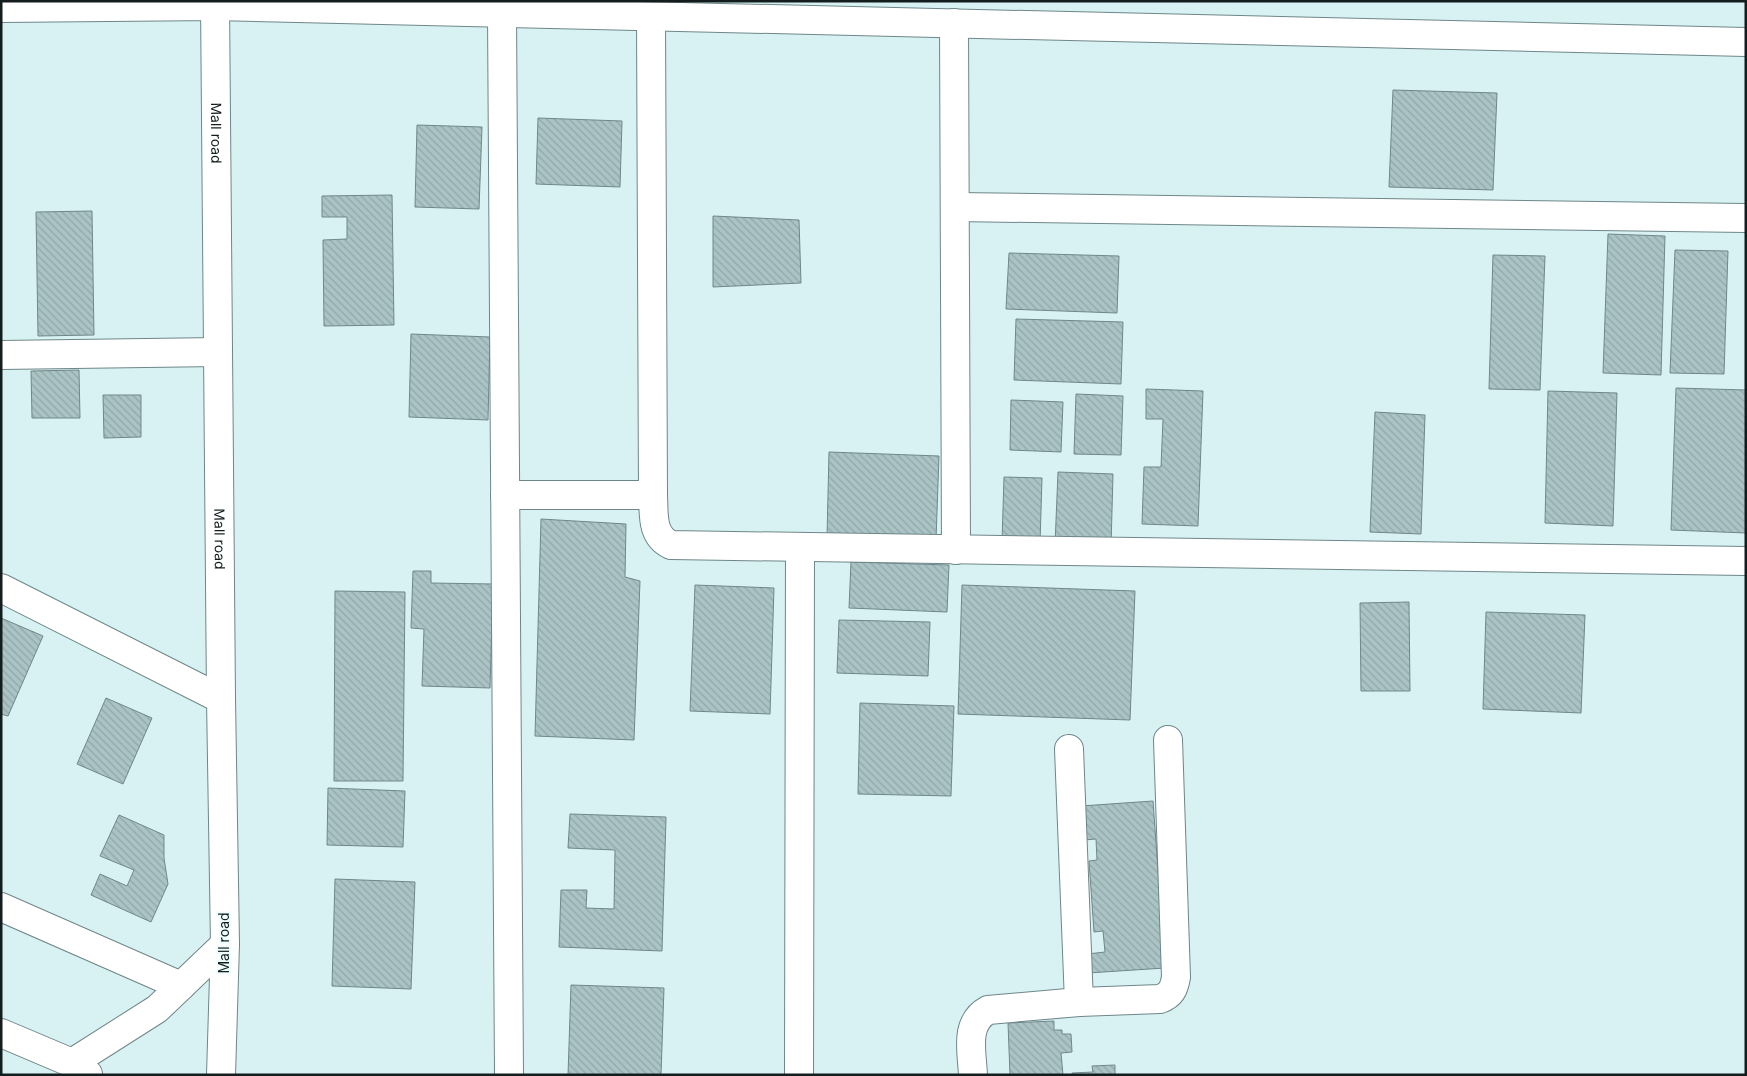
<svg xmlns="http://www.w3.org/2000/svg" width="1747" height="1076" font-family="Inter,sans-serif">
<defs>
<pattern id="building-back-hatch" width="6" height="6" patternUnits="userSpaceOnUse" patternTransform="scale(1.25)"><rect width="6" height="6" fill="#aac3c5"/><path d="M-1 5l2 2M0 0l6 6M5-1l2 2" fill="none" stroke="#91a7a9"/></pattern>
</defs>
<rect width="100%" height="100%" fill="#d8f2f4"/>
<!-- building -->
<path fill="url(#building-back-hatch)" stroke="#708789" d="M1393 90 1497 93 1493 190 1389 187Z
M538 118 622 121 620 187 536 184Z
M417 125 482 127 479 209 415 207Z
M392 195 394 325 324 326 323 240 347 239V217H322V196Z
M92 211 94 335 38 336 36 212Z
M713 216 799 220 801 283 713 287Z
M1608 234 1665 236 1661 375 1603 373Z
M1675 250 1728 251 1724 374 1670 373Z
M1009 253 1119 256 1117 313 1006 309Z
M1493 255 1545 256 1540 390 1489 389Z
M1016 319 1123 322 1121 384 1014 380Z
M411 334 490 337 488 420 409 417Z
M79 370 80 418H32L31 371Z
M1676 388 1746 390V533L1671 530Z
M1146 389 1203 391 1198 526 1142 524 1144 467H1161L1163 419H1146Z
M1548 391 1617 393 1613 526 1545 523Z
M1076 394 1123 396 1121 455 1074 454Z
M103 395H141V437L104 438Z
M1011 400 1063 402 1061 452 1010 450Z
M1375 412 1425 415 1421 534 1370 532Z
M829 452 939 456 936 540 827 537Z
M1058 472 1113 474 1111 547 1055 545Z
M1004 477 1042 478 1040 543 1002 542Z
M541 519 626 524 625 577 640 581 634 740 535 736Z
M851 562 949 565 947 612 849 608Z
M413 571H431V583L493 584 490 688 422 686 424 629 411 628Z
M695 585 774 588 770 714 690 711Z
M962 585 1135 591 1130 720 958 714Z
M335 591 405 592 403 781H334Z
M1409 602 1410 691H1361L1360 603Z
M1486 612 1585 615 1581 713 1483 709Z
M1 618 43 636 8 716 1 714Z
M839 620 930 622 928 676 837 673Z
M106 698 152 718 123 784 77 764Z
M860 703 954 706 951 796 858 794Z
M328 788 405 791 403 847 327 845Z
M1153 801 1165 968 1088 973 1087 954 1105 952 1103 931 1094 932 1089 861 1097 860 1096 839 1084 840 1081 806Z
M570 814 666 817 662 951 559 947 561 890H587L586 908 614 909 615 850 568 848Z
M119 815 164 835V858L168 884 151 922 91 895 100 874 127 886 134 870 100 856Z
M335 879 415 882 411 989 332 986Z
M571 985 664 988 661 1075H568Z
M1054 1021V1030H1062V1034H1071L1072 1052 1061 1053 1063 1075H1010L1008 1023Z
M1115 1065V1075H1072V1073L1093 1072 1092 1066Z"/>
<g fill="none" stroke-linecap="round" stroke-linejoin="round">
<!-- minor casing -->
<g stroke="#6f8688" stroke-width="30">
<g id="minor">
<path id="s1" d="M215 1 221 699 225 944 221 1075"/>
<path d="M1 8 215 6 1746 42"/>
<path d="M502 13 509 1075"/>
<path d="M651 17 653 495C654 514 651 536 671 545L1746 561"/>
<path d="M954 23 956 550"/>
<path d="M955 207 1746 218"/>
<path d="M1 355 218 352"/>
<path d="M505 495H653"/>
<path d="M1 588 221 699"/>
<path d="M1069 749 1079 1002"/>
<path d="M1 907 181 986"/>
<path d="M1 1033 72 1063 88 1074"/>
<path d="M72 1063 157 1009 225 944"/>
<path d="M799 1075 800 547"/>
<path d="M973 1075C972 1052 964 1023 988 1010L1079 1002 1160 999C1171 995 1174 989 1176 977L1168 740"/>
</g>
</g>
<!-- minor -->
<use href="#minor" stroke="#fff" stroke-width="28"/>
</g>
<g text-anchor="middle" stroke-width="4" stroke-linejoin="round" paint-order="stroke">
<!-- street labels -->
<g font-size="14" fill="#141d1e" stroke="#edfdfe">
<text dy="5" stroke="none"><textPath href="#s1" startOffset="132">Mall road</textPath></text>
<text dy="5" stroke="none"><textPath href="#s1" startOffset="538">Mall road</textPath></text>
<text transform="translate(224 943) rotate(-90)" y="5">Mall road</text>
</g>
</g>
<!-- border -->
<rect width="1747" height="1076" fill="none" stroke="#141d1e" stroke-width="5"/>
</svg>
